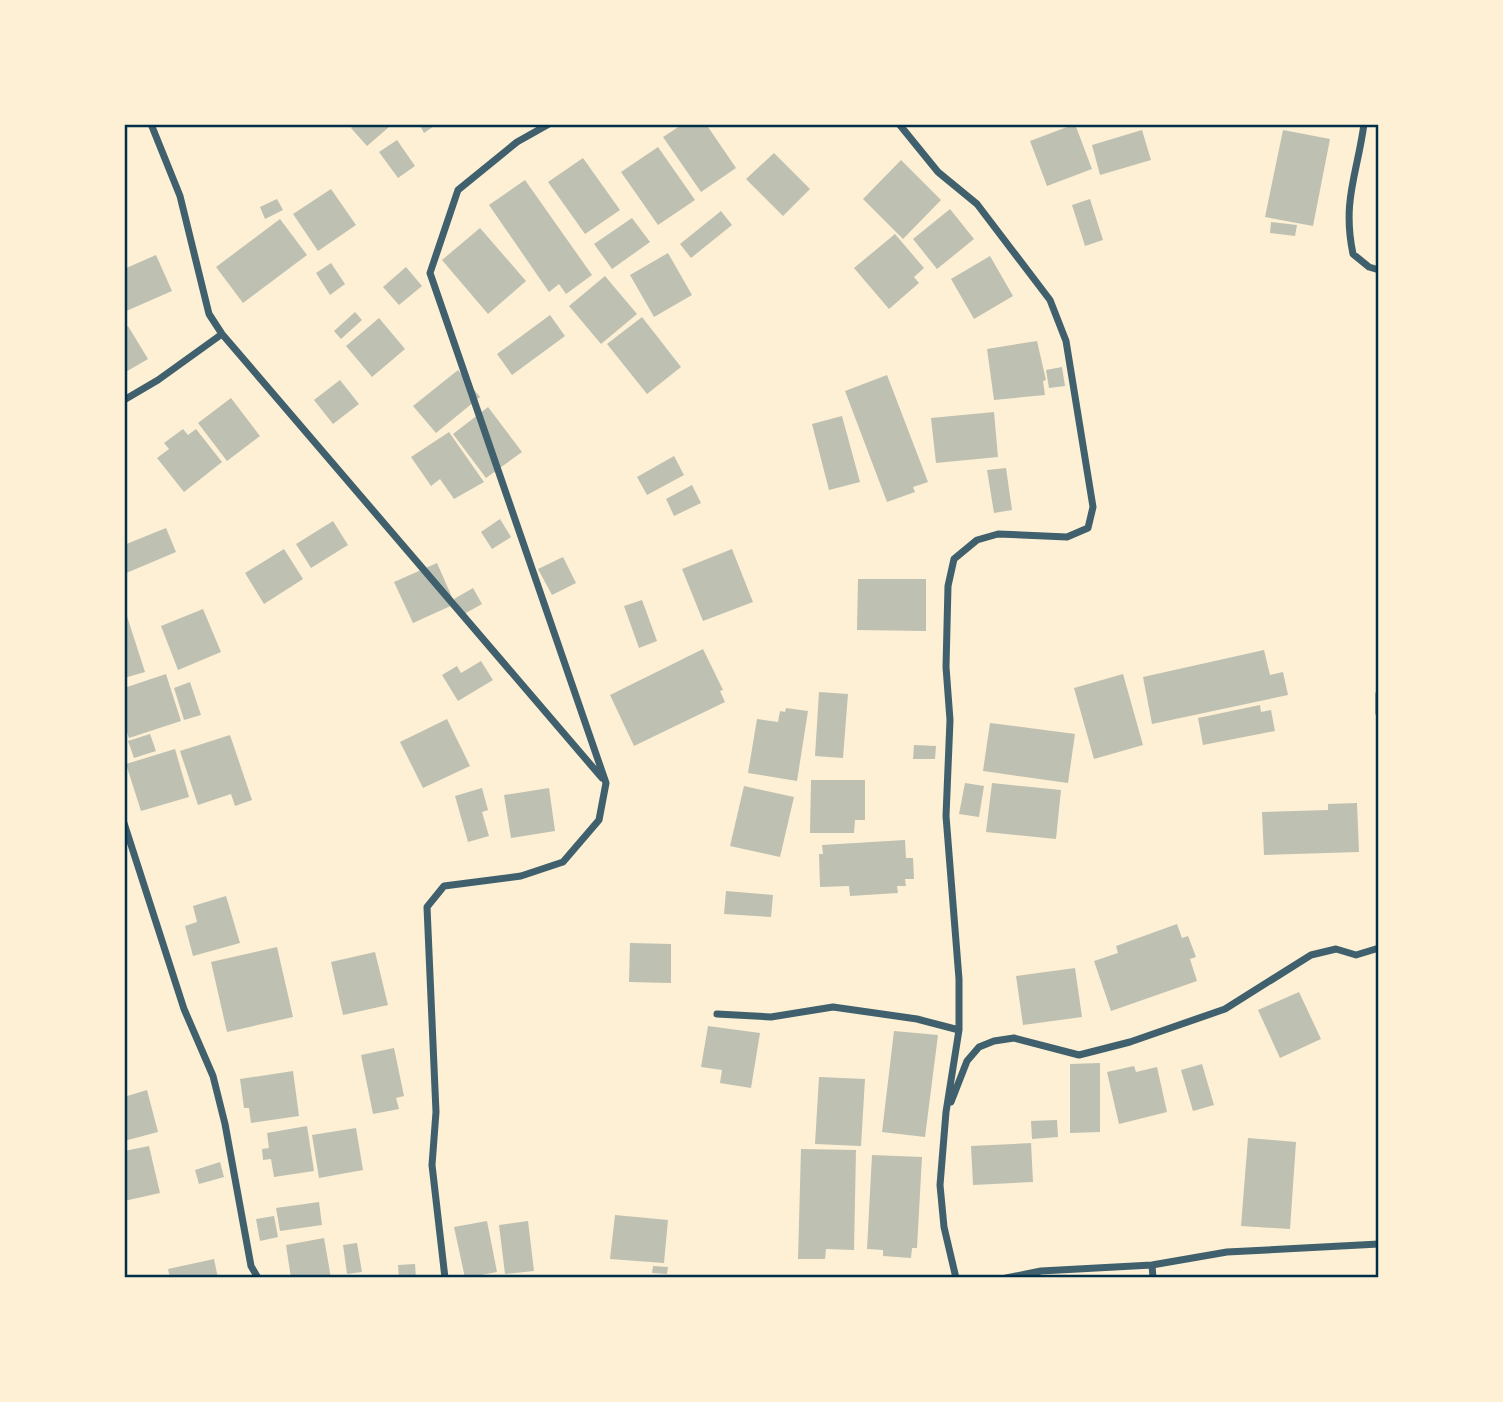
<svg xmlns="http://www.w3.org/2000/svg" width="1503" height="1402" font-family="Helvetica,sans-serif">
<rect width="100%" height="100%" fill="#fdf0d5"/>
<!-- building -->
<path fill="#bec0b2" d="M356 124H386L389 127 367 146 351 128Z
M419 124H437L424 133Z
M683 124H706L736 168 701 192 663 137Z
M1075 124 1092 169 1047 186 1030 141Z
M1142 130 1151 160 1100 175 1092 145Z
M1283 130 1330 139 1313 226 1265 217Z
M397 140 415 166 398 178 379 152Z
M658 147 695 200 658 225 621 172Z
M774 153 810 189 783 216 746 179Z
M583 158 620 210 585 234 548 182Z
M901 160 941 200 903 239 863 199Z
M525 180 592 275 566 294 559 284 549 292 489 205Z
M331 189 356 225 318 251 293 214Z
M277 199 283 210 265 219 260 207Z
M1090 199 1103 240 1085 246 1072 205Z
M950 209 974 239 937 269 913 239Z
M721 211 732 225 691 258 680 244Z
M632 218 650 242 612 269 594 244Z
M280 219 307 255 243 303 216 267Z
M1271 222 1297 225 1295 236 1270 233Z
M480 228 526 281 488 314 442 260Z
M895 234 924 268 914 277 919 283 889 309 854 268Z
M668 253 692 295 654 317 630 275Z
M156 255 172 291 124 312V269Z
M990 256 1013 296 974 319 951 279Z
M331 263 345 284 330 295 316 273Z
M406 267 422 286 399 305 383 287Z
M605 276 637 314 601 344 569 306Z
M355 312 362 320 341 339 334 331Z
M550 315 565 336 512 375 497 354Z
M642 317 681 367 647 394 607 344Z
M379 318 405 349 372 377 346 346Z
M128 326 148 359 124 373V328Z
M1037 341 1046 380 1043 381 1045 395 994 400 987 349Z
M1062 367 1065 386 1049 388 1046 370Z
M458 370 480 397 436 433 413 406Z
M887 375 928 482 913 487 915 492 887 502 845 391Z
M340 380 359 404 333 424 314 400Z
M231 398 260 436 227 461 198 423Z
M488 407 522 452 486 478 453 434Z
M994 412 998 457 936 463 931 418Z
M842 416 860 482 829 490 812 424Z
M183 429 188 435 196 429 222 462 184 492 157 458 169 449 164 443Z
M449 432 484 482 454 499 440 479 431 486 411 457Z
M674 456 684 475 647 495 637 477Z
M1006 468 1012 510 994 513 987 470Z
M692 485 701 503 674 516 666 499Z
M500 519 511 537 492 549 481 532Z
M333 521 348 545 311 568 296 544Z
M166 528 176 552 124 574V545Z
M284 549 303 579 264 604 245 573Z
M732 549 753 602 703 621 682 569Z
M563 557 576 583 552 595 538 569Z
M437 563 455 604 413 623 394 582Z
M858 579H926V631L857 630Z
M473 588 482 604 464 614 454 599Z
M642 600 657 641 639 648 624 606Z
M203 609 221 652 178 670 161 626Z
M125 610 145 672 124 678V611Z
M703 649 723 690 720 691 725 702 634 746 610 695Z
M1264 650 1270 675 1283 672 1288 695 1152 724 1143 677Z
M481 661 493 680 458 701 442 675 457 666 461 673Z
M166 674 181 721 129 738 124 724V688Z
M1123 674 1143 745 1094 759 1074 688Z
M190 682 201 715 184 720 174 688Z
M819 692 848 694 843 758 815 756Z
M1260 705 1261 712 1271 710 1275 731 1203 745 1198 718Z
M786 708 808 711 797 781 748 773 757 719 778 722 780 711 785 712Z
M447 719 470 766 423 788 400 742Z
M990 723 1075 734 1068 783 983 771Z
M150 734 156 751 134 758 128 741Z
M230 735 252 800 235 806 231 794 198 805 180 751Z
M914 745 936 746 935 759H913Z
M175 749 189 797 141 811 126 764Z
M811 780H865V820H855L854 833H810Z
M965 783 984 786 979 817 959 814Z
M992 783 1061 790 1056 839 986 832Z
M744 786 794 797 780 857 730 846Z
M482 788 488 810 482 812 489 836 468 842 455 796Z
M549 788 555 831 511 838 504 795Z
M1357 803 1359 852 1264 855 1262 812 1328 810V804Z
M905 840 906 858H913L914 879H905L906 886H897L898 893 850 896 849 886 820 887 819 854H823L822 845Z
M726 891 773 895 771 917 724 914Z
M226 896 240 943 193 956 185 926 197 922 193 906Z
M1177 924 1182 938 1188 936 1196 957 1190 959 1197 981 1111 1011 1094 961 1118 953 1116 946Z
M630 943 671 944V983L629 982Z
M277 947 293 1017 227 1032 211 962Z
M375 952 388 1005 343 1015 331 962Z
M1075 968 1082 1017 1023 1025 1016 976Z
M1299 992 1321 1039 1280 1058 1258 1010Z
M708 1026 760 1033 751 1088 720 1083 722 1070 701 1067Z
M894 1031 938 1035 925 1137 882 1132Z
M394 1048 404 1096 396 1098 399 1109 373 1114 361 1055Z
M1100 1063V1132L1070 1133V1064Z
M1202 1064 1214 1105 1193 1111 1181 1070Z
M1134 1066 1136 1072 1157 1067 1167 1112 1119 1124 1107 1072Z
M293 1071 299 1116 251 1123 249 1108H244L240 1079Z
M819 1077 865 1079 861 1146 815 1144Z
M147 1090 158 1132 124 1141V1097Z
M1057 1120 1058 1137 1032 1139 1031 1121Z
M307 1126 314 1171 274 1177 271 1159 263 1160 262 1149 269 1148 267 1133Z
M356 1128 363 1170 319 1178 312 1135Z
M1248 1138 1296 1142 1290 1229 1241 1226Z
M1031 1143 1033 1182 973 1185 971 1146Z
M149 1146 160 1193 124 1201V1151Z
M801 1149 856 1150 854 1250 826 1249 825 1259H798Z
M872 1155 922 1157 917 1248H912L911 1258 883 1256V1250L867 1249Z
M220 1162 224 1177 199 1184 195 1170Z
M319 1202 322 1225 280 1231 276 1208Z
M615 1215 668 1220 664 1263 610 1259Z
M274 1216 278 1237 260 1241 256 1219Z
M487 1221 497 1272 465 1278 454 1227Z
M528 1221 534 1271 505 1274 499 1225Z
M324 1238 331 1278H291L286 1245Z
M357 1243 362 1272 347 1274 343 1245Z
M214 1259 218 1278H170L168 1269Z
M415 1264 416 1278H399L398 1265Z
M653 1266 668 1267 667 1274 652 1273Z"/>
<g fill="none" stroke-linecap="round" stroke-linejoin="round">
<!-- minor -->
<path stroke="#3f606c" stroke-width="7" d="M151 124 180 196 209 314 222 334 602 778
M899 124 938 172 977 204 1050 300 1066 341 1093 507 1088 528 1067 537 998 534 977 540 954 559 948 586 946 667 950 720 946 816 959 979V1030L946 1112 940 1185 944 1227 956 1278
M1364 124C1357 175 1342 201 1353 254L1369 267 1379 270
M124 400 158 380 222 334
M1379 694V713
M124 823 184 1009 213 1076 225 1124 251 1266 258 1278
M717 1014 771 1017 833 1007 917 1019 959 1030
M951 1102 967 1061 979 1047 994 1041 1014 1038 1079 1055 1130 1042 1225 1009 1311 955 1336 949 1356 955 1379 948
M1152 1265 1153 1278
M445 1278 432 1165 436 1112 427 907 444 886 521 876 563 862 599 820 606 783 430 273 458 190 517 142 549 124
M1006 1278 1041 1271 1152 1265 1227 1252 1379 1244"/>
</g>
<!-- border -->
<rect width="1503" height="1402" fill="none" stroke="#fdf0d5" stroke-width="252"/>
<rect x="126" y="126" width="1251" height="1150" fill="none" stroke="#003049" stroke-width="2.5"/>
</svg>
